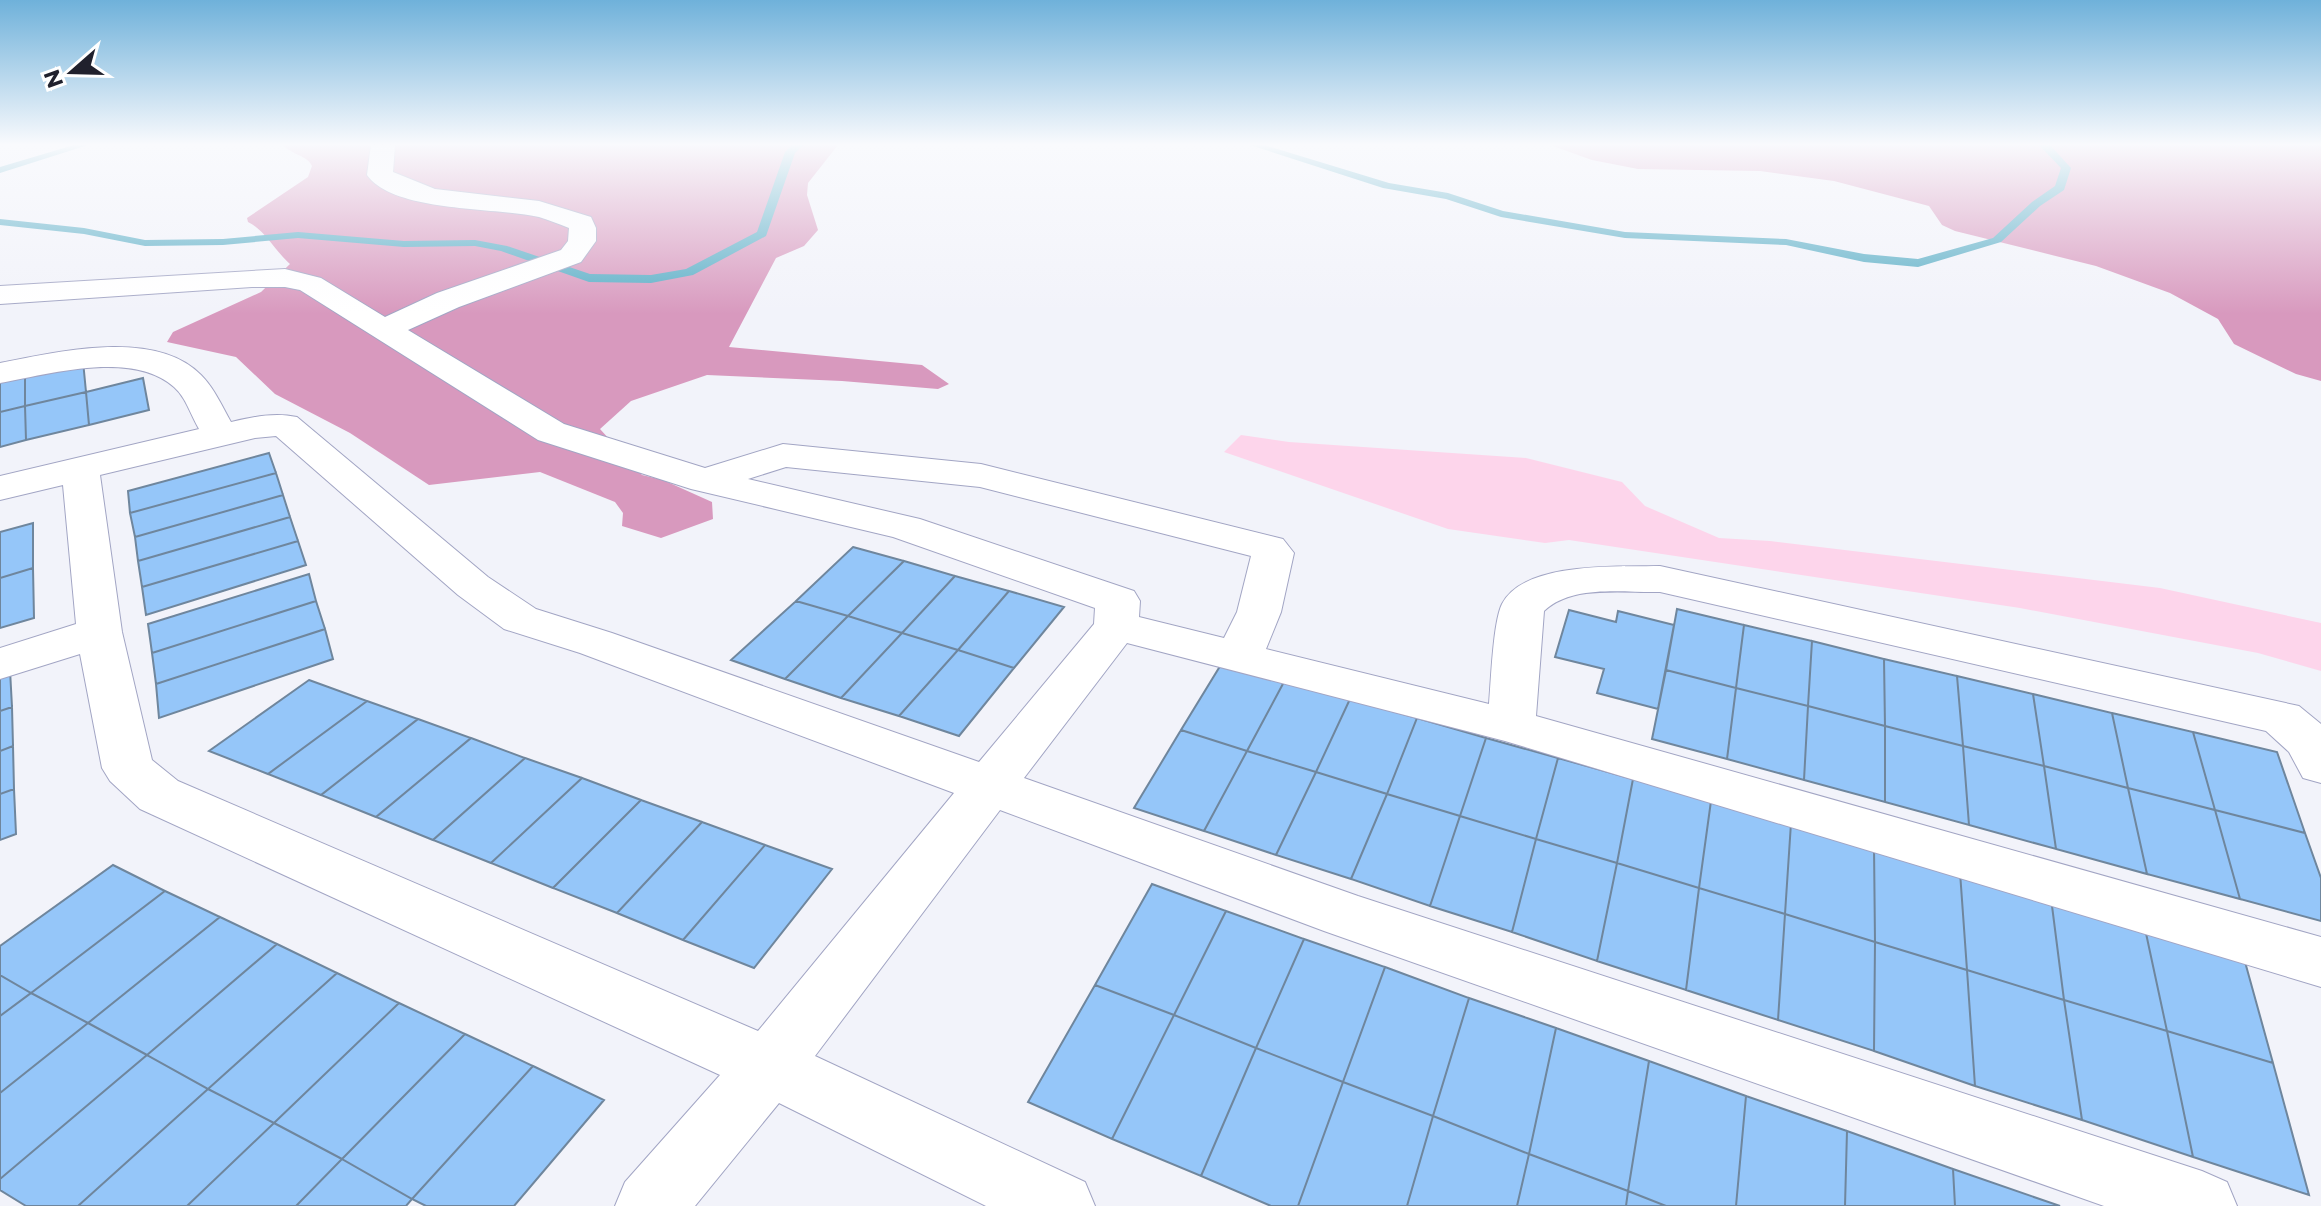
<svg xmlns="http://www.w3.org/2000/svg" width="2321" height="1206" font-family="Montserrat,sans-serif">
<rect width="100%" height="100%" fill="#f2f3fa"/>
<!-- green -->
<path fill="#fdd5eb" d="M1241 435 1289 442 1526 458 1622 482 1645 506 1719 538 1770 541 2160 588 2321 623V671L2258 653 2020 608 1569 540 1545 543 1448 529 1224 452Z"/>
<!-- forest -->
<path fill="#d899be" d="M283 145H838L808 183 807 195 818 230 804 246 776 258 729 347 922 365 949 384 938 389 842 381 707 375 631 401 600 429 642 475 663 480 712 502 713 519 661 538 622 526 623 513 615 502 540 472 429 485 350 433 275 394 236 357 167 342 173 332 261 292 290 264C276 252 264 229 248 222L247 218 308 177 312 166C307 155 292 155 283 145Z
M1550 145H2321V381L2296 374 2234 344 2218 319 2170 293 2096 266 1955 231 1942 225 1929 206 1834 181 1760 171 1638 169 1592 160Z"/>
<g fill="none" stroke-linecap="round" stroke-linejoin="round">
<!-- stream -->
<path fill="#59adc5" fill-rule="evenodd" d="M74 145H88L0 173V167Z
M792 145H803L795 153 766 236 693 275 651 283 589 282 501 251 475 246 404 247 298 238 223 245 145 246 84 234 0 225V219L84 228 145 240 223 239 298 232 404 241 475 240 507 246 590 274 651 275 686 269 757 232 785 152Z
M1250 145H1264L1389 183 1448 193 1503 211 1625 232 1786 239 1864 254 1918 259 1993 238 2032 202 2055 186 2061 168 2039 145H2050L2071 168 2064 190 2040 206 2001 242 1918 267 1864 262 1786 245 1625 238 1501 217 1446 199 1383 188Z"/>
</g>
<!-- building -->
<path fill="#95c6f9" stroke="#6f869d" stroke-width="2" d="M83 361 86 392 25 406V374Z
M25 374V406L0 412V380Z
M143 378 149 410 89 425 86 392Z
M86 392 89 425 26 440 25 406Z
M25 406 26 440 0 447V412Z
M269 453 276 473 130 513 128 491Z
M276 473 283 495 135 537 130 513Z
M283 495 290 517 138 561 135 537Z
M290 517 298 541 142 587 138 561Z
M33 523V568L0 578V532Z
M298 541 306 565 146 615 142 587Z
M853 547 904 561 848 616 796 601Z
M904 561 955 576 902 633 848 616Z
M33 568 34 618 0 628V578Z
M309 574 316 601 152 653 148 624Z
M955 576 1009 591 958 650 902 633Z
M1009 591 1064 607 1014 668 958 650Z
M316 601 325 629 156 684 152 653Z
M796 601 848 616 785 679 731 660Z
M1677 609 1744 625 1736 688 1666 670Z
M1569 610 1616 622 1618 611 1674 625 1658 709 1597 693 1604 669 1555 657Z
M848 616 902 633 841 698 785 679Z
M1744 625 1812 641 1808 706 1736 688Z
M325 629 333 659 159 718 156 684Z
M902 633 958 650 899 716 841 698Z
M1812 641 1884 659 1885 726 1808 706Z
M958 650 1014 668 959 736 899 716Z
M1884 659 1957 676 1963 746 1885 726Z
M1222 663 1285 680 1247 751 1181 730Z
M10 670 12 707 0 711V673Z
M1666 670 1736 688 1727 759 1652 739Z
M1957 676 2033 694 2044 766 1963 746Z
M309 680 367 701 268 774 209 751Z
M1285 680 1350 699 1316 772 1247 751Z
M1736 688 1808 706 1804 780 1727 759Z
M2033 694 2112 713 2128 788 2044 766Z
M1350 699 1417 718 1387 794 1316 772Z
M367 701 418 719 321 795 268 774Z
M1808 706 1885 726V802L1804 780Z
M12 707 13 746 0 751V711Z
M2112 713 2193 732 2215 810 2128 788Z
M1417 718 1486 738 1460 816 1387 794Z
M418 719 471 738 376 817 321 795Z
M1885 726 1963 746 1969 825 1885 802Z
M1181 730 1247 751 1204 831 1134 808Z
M2193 732 2277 752 2305 833 2215 810Z
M471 738 525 758 433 840 376 817Z
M1486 738 1558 758 1536 839 1460 816Z
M13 746 14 789 0 794V751Z
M1963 746 2044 766 2056 849 1969 825Z
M1247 751 1316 772 1276 855 1204 831Z
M525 758 582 778 491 863 433 840Z
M1558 758 1633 779 1617 863 1536 839Z
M2044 766 2128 788 2147 874 2056 849Z
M1316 772 1387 794 1351 879 1276 855Z
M582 778 641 800 553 888 491 863Z
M1633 779 1711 801 1699 888 1617 863Z
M2128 788 2215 810 2240 899 2147 874Z
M14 789 16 834 0 840V794Z
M1387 794 1460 816 1430 906 1351 879Z
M641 800 702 822 617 913 553 888Z
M1711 801 1791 823 1785 914 1699 888Z
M2215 810 2305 833 2321 878V921L2240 899Z
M1460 816 1536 839 1512 932 1430 906Z
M702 822 765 845 683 940 617 913Z
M1791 823 1874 847 1875 942 1785 914Z
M1536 839 1617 863 1597 961 1512 932Z
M765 845 832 869 754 968 683 940Z
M1874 847 1960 872 1967 970 1875 942Z
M1617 863 1699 888 1686 990 1597 961Z
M113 865 165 891 31 993 0 975V946Z
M1960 872 2051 898 2064 1000 1967 970Z
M1152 884 1226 911 1174 1015 1095 985Z
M1699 888 1785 914 1778 1020 1686 990Z
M165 891 220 917 88 1023 31 993Z
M2051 898 2144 924 2167 1031 2064 1000Z
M1226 911 1304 939 1256 1048 1174 1015Z
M1785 914 1875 942 1874 1051 1778 1020Z
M220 917 277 944 147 1055 88 1023Z
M2144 924 2242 951 2273 1063 2167 1031Z
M1304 939 1385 967 1343 1082 1256 1048Z
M1875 942 1967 970 1975 1086 1874 1051Z
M277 944 337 973 208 1089 147 1055Z
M1385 967 1469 998 1433 1116 1343 1082Z
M1967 970 2064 1000 2082 1120 1975 1086Z
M337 973 399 1003 274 1123 208 1089Z
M0 975 31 993 0 1016Z
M1095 985 1174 1015 1112 1139 1028 1102Z
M31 993 88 1023 0 1093V1016Z
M1469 998 1556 1028 1529 1154 1433 1116Z
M2064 1000 2167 1031 2193 1157 2082 1120Z
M399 1003 465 1034 342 1159 274 1123Z
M1174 1015 1256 1048 1201 1176 1112 1139Z
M88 1023 147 1055 0 1179V1093Z
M1556 1028 1649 1061 1628 1191 1529 1154Z
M2167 1031 2273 1063 2309 1195 2193 1157Z
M465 1034 533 1066 412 1199 342 1159Z
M1256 1048 1343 1082 1298 1206H1271L1201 1176Z
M147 1055 208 1089 78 1206H26L0 1190V1179Z
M1649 1061 1746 1096 1736 1206H1666L1628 1191Z
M533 1066 604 1100 514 1206H426L412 1199Z
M1343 1082 1433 1116 1407 1206H1298Z
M208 1089 274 1123 187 1206H78Z
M1746 1096 1847 1131 1845 1206H1736Z
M1433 1116 1529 1154 1517 1206H1407Z
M274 1123 342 1159 296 1206H187Z
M1847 1131 1953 1169 1955 1206H1845Z
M1529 1154 1628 1191 1626 1206H1517Z
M342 1159 412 1199 406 1206H296Z
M1953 1169 2060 1206H1955Z
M1628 1191 1666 1206H1626Z"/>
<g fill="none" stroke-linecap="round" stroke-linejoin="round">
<!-- street casing -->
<g stroke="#a2a5c4" stroke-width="2">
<path id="street" d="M371 145H395L393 172 435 189 539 201 591 217 596 228V241L581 262 459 307 408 330 564 424 705 468 783 444 981 464 1283 539 1294 553 1281 612 1266 649 1489 704C1491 681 1493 622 1502 604 1524 561 1619 567 1660 566L2299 706 2321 724V783L2303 778 2289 752 2266 731 1660 592C1624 593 1573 584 1544 611L1536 716 2321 937V987L1505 741 1127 643 1024 778 1358 896 2202 1171 2227 1182 2237 1206H2104L1324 931 1000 810 815 1056 1085 1182 1095 1206H986L779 1103 695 1206H615L625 1182 720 1075 140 809 110 781 102 768 80 654 0 679V648L76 624 63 485 0 500V476L199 429C191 416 186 397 174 387 132 350 50 374 0 383V363C57 352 155 328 201 375 214 388 222 406 231 422 253 417 274 412 297 417L488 577 536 609 612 633 979 762 1094 624 1095 608 893 537 691 489 538 440 300 290 285 287H252L0 304V286L285 269 321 278 385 317 437 293 561 250 568 241 569 228C559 224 549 220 539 217 497 207 394 213 367 175ZM276 436 458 595 504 629 580 653 954 793 758 1031 178 781 152 760 122 632 100 475 255 438ZM786 467 980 487 1251 556 1237 612 1224 638 1139 617 1140 601 1134 591 920 519 748 479Z"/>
</g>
<!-- street -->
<use href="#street" fill="#fff" fill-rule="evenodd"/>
</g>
<!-- sky -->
<linearGradient id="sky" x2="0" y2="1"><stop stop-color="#6fb1da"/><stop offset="0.46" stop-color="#f9fafd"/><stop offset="1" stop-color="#f9fafd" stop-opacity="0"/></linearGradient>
<rect width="2321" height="314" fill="url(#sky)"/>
<!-- north arrow -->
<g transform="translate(72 72) rotate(250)" stroke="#ffffff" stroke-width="6" paint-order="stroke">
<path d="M0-6L14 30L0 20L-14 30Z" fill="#20212d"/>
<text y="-12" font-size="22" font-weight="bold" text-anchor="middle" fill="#20212d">N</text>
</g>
</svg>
